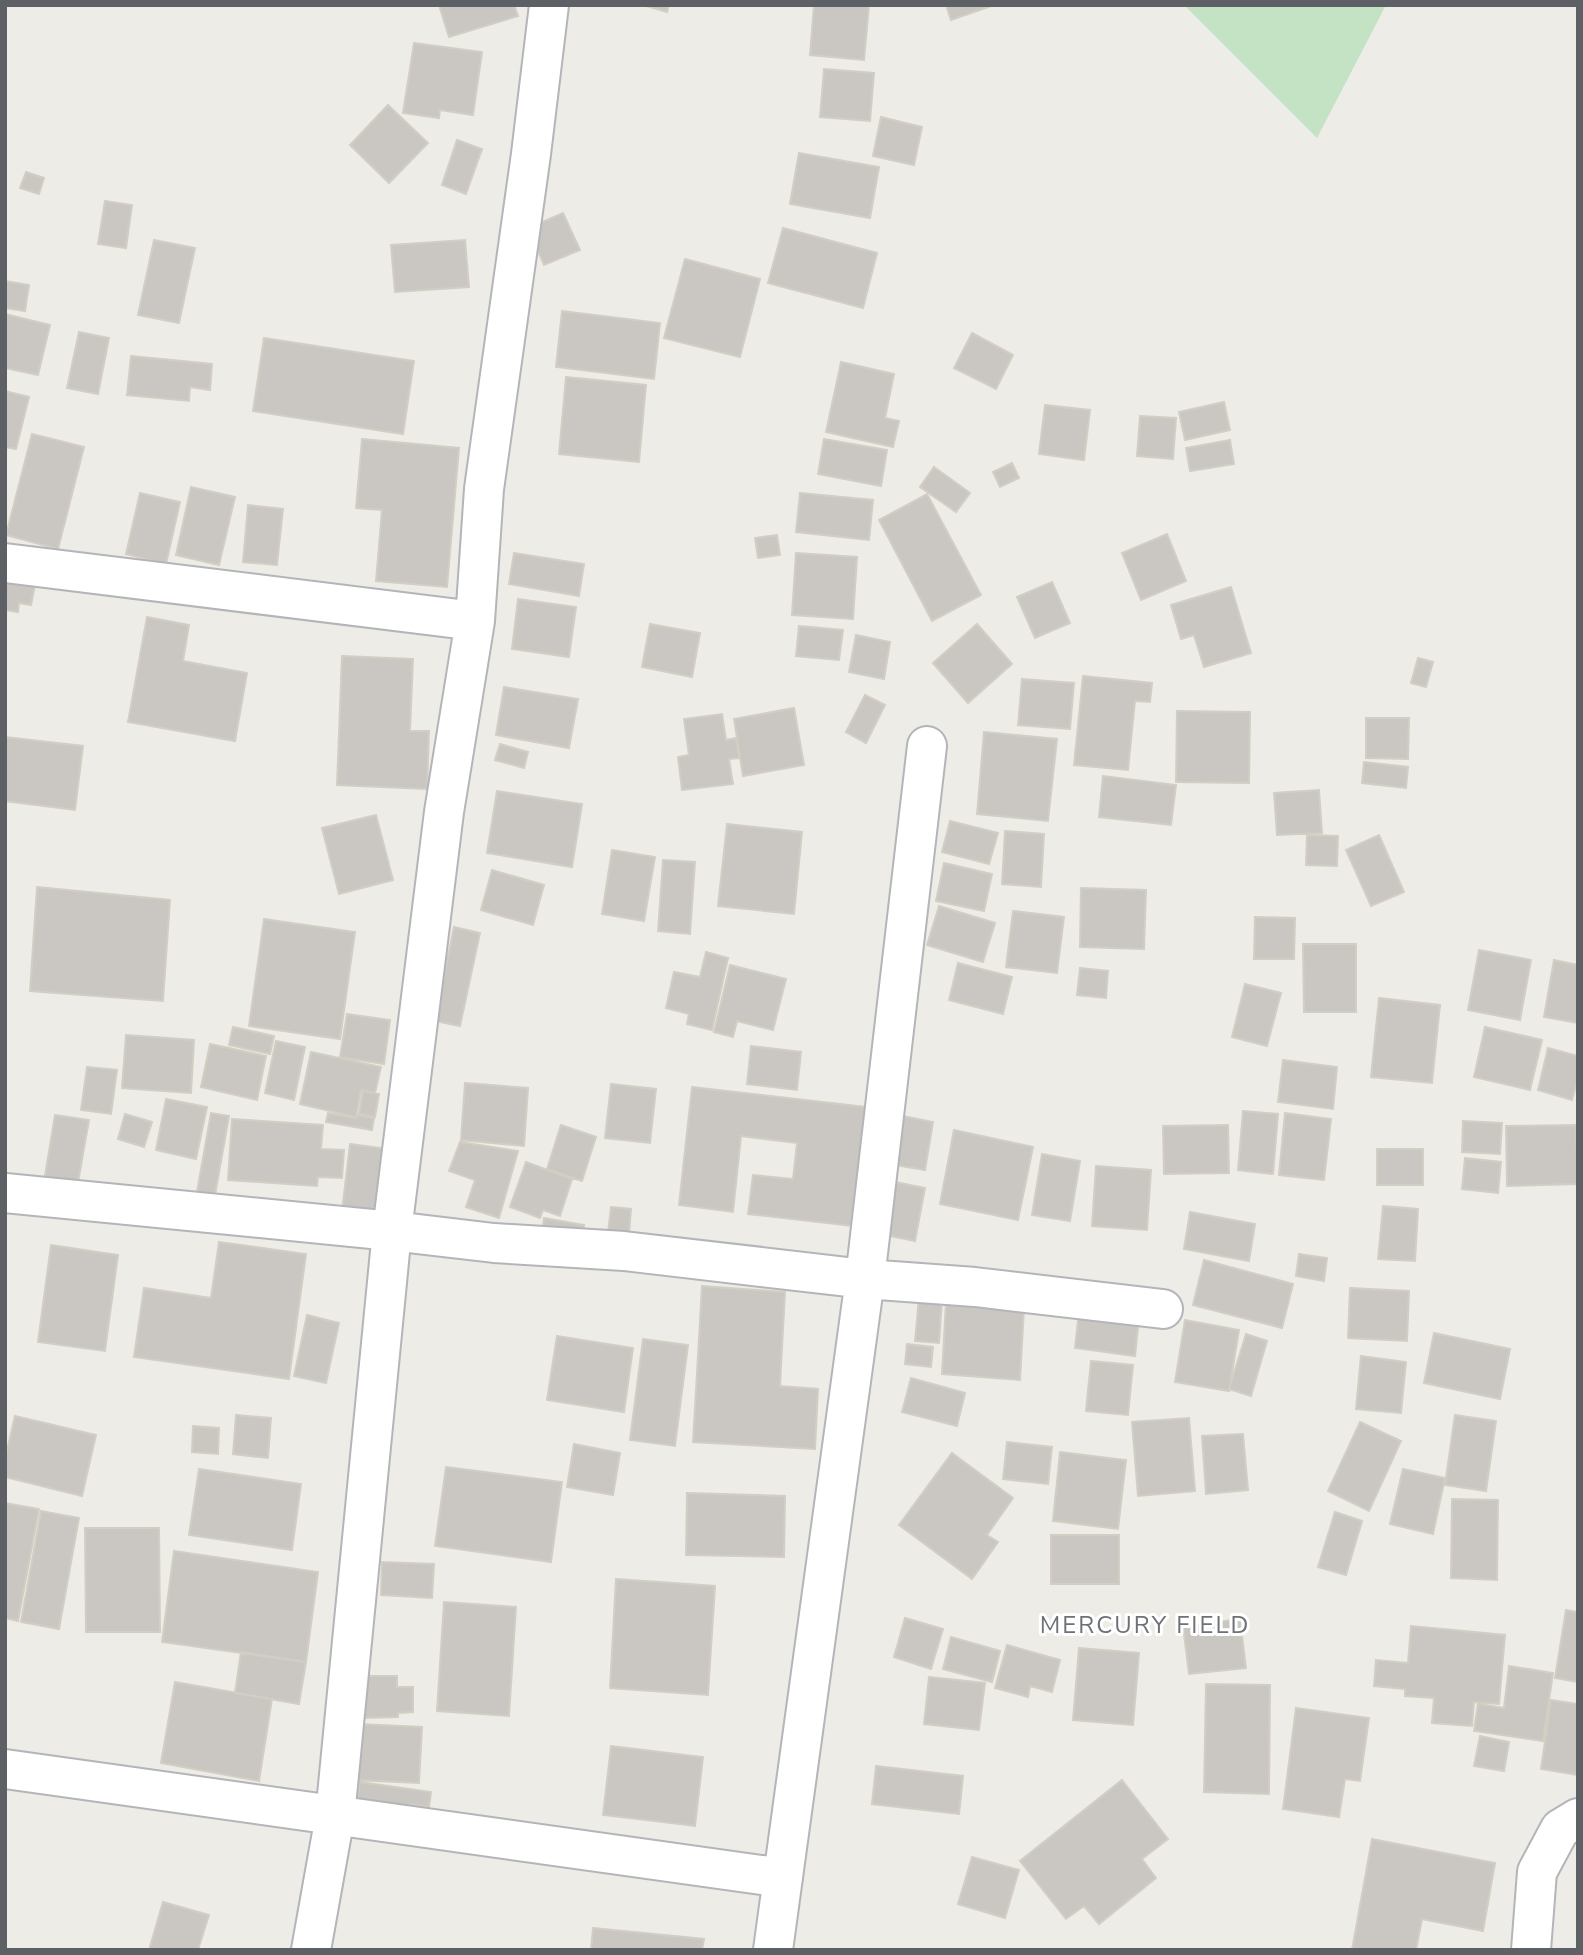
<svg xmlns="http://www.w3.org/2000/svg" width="1583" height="1955" font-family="'Nunito Sans',sans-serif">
<rect width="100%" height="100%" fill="#eeece6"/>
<!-- green -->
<path fill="#c4e3c5" d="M1184 5H1386L1317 138Z"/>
<!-- building -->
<path fill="#cac7c2" stroke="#d2cec4" stroke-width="2" d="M439 5H514L518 16 449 37Z
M643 5H669L667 12Z
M814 5H869L864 60 810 55Z
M946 5H994L951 20Z
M414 43 482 52 473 115 440 110 439 118 403 113Z
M824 69 874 73 870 121 820 117Z
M388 105 428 143 389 183 350 145Z
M881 117 922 127 914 165 873 156Z
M457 140 482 149 466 194 442 185Z
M799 153 879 167 870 218 790 204Z
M26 172 44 178 39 194 20 188Z
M105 201 132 205 126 248 98 244Z
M563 213 580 250 544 265 528 228Z
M783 228 877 253 863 308 768 283Z
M154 240 195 248 179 323 138 315Z
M465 240 469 287 395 292 391 245Z
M685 259 760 279 740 357 664 338Z
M5 281 29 285 25 311 5 308Z
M562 311 660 323 654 379 556 367Z
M5 314 50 325 38 375 5 368Z
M79 332 109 338 98 394 67 388Z
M972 333 1013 355 996 389 954 368Z
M264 338 414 361 403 434 253 411Z
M131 356 212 364 210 390 190 387 189 401 127 395Z
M841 362 894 374 885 418 899 421 893 447 826 432Z
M566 377 646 385 639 462 559 454Z
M5 391 29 397 16 449 5 447Z
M1224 402 1230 430 1185 440 1179 412Z
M1045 405 1090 410 1084 460 1039 454Z
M1140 416 1176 418 1173 459 1137 456Z
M32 434 84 447 58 549 6 535Z
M362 439 459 448 447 587 376 581 382 510 356 508Z
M824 439 887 450 881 486 818 474Z
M1230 440 1234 464 1190 471 1186 448Z
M1012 463 1019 478 1000 487 993 472Z
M934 467 970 493 956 512 920 487Z
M191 487 235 497 219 565 176 555Z
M140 493 180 502 166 564 126 554Z
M800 493 873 500 869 540 796 532Z
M927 494 981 595 932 621 879 520Z
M248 505 283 509 277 565 243 562Z
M1167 534 1186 581 1141 600 1122 553Z
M777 535 780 555 758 558 755 538Z
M514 553 584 564 579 596 509 584Z
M796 553 857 557 853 619 792 615Z
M5 575 36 580 31 605 19 603 18 612 5 610Z
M1052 582 1070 623 1035 638 1017 597Z
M1231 587 1251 653 1204 667 1194 635 1181 639 1171 605Z
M518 599 576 607 569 657 512 649Z
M147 617 189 625 183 661 247 673 235 741 128 722Z
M650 624 700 633 692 677 642 667Z
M977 624 1012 664 968 703 933 663Z
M799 626 843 630 839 660 796 656Z
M856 635 890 642 884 679 849 672Z
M342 656 413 659 410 731H429L427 789 337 785Z
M1418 658 1433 662 1426 687 1411 683Z
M1083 676 1152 683 1150 702 1135 701 1128 770 1074 765Z
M1022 679 1074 683 1070 729 1018 725Z
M504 687 578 699 569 748 496 735Z
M865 695 885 705 866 743 846 732Z
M794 708 804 765 743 776 734 719Z
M1177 711 1250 712 1249 783 1176 782Z
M722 714 726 740 736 738 739 758 729 759 733 784 682 790 678 757 689 755 684 719Z
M1366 718H1409L1408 759 1366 758Z
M984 732 1057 739 1048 821 977 814Z
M5 737 83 746 75 810 5 801Z
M500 744 528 752 524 768 495 760Z
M1364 762 1408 767 1406 788 1362 783Z
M1103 776 1176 785 1171 825 1099 817Z
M1319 790 1322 833 1277 835 1274 793Z
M497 791 582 804 572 867 487 853Z
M376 815 393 880 339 894 322 828Z
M950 821 998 833 989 864 942 852Z
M727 824 802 832 794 914 718 906Z
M1005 831 1044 834 1041 887 1002 884Z
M1307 835 1338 836 1337 866 1306 865Z
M1379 835 1404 892 1371 906 1346 850Z
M612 850 655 857 644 921 602 914Z
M663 860 695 862 690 934 658 931Z
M944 863 992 874 984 911 936 901Z
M492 870 544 885 533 925 481 910Z
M37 887 170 900 163 1001 30 991Z
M1081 888 1146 890 1144 949 1080 947Z
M939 906 995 923 983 962 927 945Z
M1013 911 1064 917 1057 973 1006 967Z
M1255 917 1295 918 1294 959H1254Z
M264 919 355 932 340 1039 249 1026Z
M454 927 480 933 460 1026 435 1021Z
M1303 944H1356V1012H1304Z
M1479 950 1531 960 1520 1020 1468 1010Z
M706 952 728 958 712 1030 687 1024 689 1014 666 1008 674 972 700 977Z
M1554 960 1578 965V1023L1544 1017Z
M958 963 1012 977 1003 1014 949 1000Z
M730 965 786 979 773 1030 737 1021 733 1037 714 1032Z
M1080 968 1108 971 1106 998 1077 995Z
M1245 984 1281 993 1267 1046 1232 1037Z
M1379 998 1440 1005 1432 1083 1371 1077Z
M347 1014 390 1020 384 1064 340 1057Z
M233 1027 274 1036 270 1054 229 1045Z
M1485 1027 1542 1040 1530 1090 1474 1077Z
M126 1035 194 1040 191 1093 122 1088Z
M276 1041 305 1047 294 1100 265 1093Z
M210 1044 266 1056 257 1100 201 1087Z
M751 1046 801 1052 797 1090 747 1084Z
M1548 1048 1578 1056V1078L1572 1100 1538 1090Z
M311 1052 381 1067 375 1093 361 1090 356 1117 300 1104Z
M1283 1060 1337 1067 1333 1109 1278 1102Z
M87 1067 117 1070 111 1114 81 1110Z
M465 1083 528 1088 524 1146 461 1140Z
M611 1084 656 1089 650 1143 605 1138Z
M692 1087 865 1107 852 1226 748 1214 753 1175 793 1179 797 1143 741 1136 733 1212 679 1205Z
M363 1091 379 1094 375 1117 359 1114Z
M166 1099 207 1107 196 1159 156 1150Z
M1243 1111 1278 1114 1273 1174 1238 1170Z
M211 1113 229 1116 215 1195 197 1192Z
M328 1113 357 1118V1115L374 1118 372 1130 326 1122Z
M1285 1113 1331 1119 1324 1180 1279 1175Z
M125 1114 152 1122 144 1147 118 1139Z
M55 1115 89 1120 77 1188 44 1182Z
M903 1116 933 1122 925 1170 895 1165Z
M232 1119 323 1125 321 1149 344 1150 342 1178 318 1177 317 1186 228 1180Z
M1463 1121 1502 1123 1500 1154 1462 1152Z
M561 1125 596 1137 582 1181 547 1169Z
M1228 1125 1229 1173 1164 1174 1163 1126Z
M1576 1125 1578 1184 1507 1186 1506 1126Z
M954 1130 1033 1147 1018 1220 940 1204Z
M460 1142 518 1151 499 1218 466 1207 475 1180 449 1171Z
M350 1144 389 1149 380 1216 342 1211Z
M1377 1149H1423V1185H1377Z
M1042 1154 1080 1161 1070 1221 1032 1215Z
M1465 1158 1501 1162 1498 1193 1462 1189Z
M526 1162 572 1179 560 1216 543 1210 540 1218 510 1207Z
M1096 1166 1151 1170 1147 1230 1092 1226Z
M895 1182 925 1188 915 1241 885 1235Z
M1383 1206 1418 1209 1415 1261 1378 1259Z
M611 1207 631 1209 629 1235 608 1233Z
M1190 1212 1255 1224 1249 1261 1184 1249Z
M544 1218 584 1225 581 1246 541 1240Z
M219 1242 306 1254 289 1379 134 1357 144 1288 211 1298Z
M51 1245 118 1255 105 1351 38 1342Z
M1299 1254 1327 1258 1324 1281 1296 1276Z
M1204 1260 1293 1284 1282 1328 1193 1305Z
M702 1286 785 1292 780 1386 818 1389 815 1449 693 1442Z
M1350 1288 1409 1291 1407 1341 1348 1338Z
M919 1297 942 1299 939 1343 915 1341Z
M946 1302 1024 1308 1020 1380 942 1374Z
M1079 1311 1139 1318 1135 1356 1075 1348Z
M307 1315 339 1323 326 1383 294 1376Z
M1185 1320 1239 1330 1229 1391 1175 1382Z
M1434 1333 1510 1349 1500 1399 1424 1383Z
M1246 1334 1267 1341 1251 1396 1229 1389Z
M557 1336 633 1348 624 1412 547 1400Z
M643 1339 688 1345 675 1446 630 1440Z
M907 1344 933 1347 931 1367 905 1364Z
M1361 1356 1406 1362 1401 1413 1356 1409Z
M1091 1361 1133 1365 1128 1415 1086 1411Z
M911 1378 965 1393 957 1426 902 1412Z
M236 1415 271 1418 268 1458 233 1454Z
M1455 1415 1496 1421 1486 1491 1445 1485Z
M15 1416 96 1435 82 1496 5 1477V1459Z
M1189 1418 1195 1491 1138 1496 1132 1422Z
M1360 1422 1401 1441 1369 1511 1328 1491Z
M193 1426 219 1428 218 1454 192 1452Z
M1243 1434 1248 1490 1206 1494 1202 1436Z
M1007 1442 1052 1447 1048 1484 1003 1479Z
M574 1444 620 1453 613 1495 567 1487Z
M1060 1452 1126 1460 1118 1529 1053 1521Z
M952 1453 1013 1498 987 1535 998 1542 972 1579 899 1525Z
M446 1467 562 1482 551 1562 435 1546Z
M199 1469 301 1484 292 1550 189 1535Z
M1403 1469 1445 1478 1433 1534 1390 1524Z
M687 1493 785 1496 784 1557 686 1555Z
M1452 1499 1498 1500 1497 1580 1451 1578Z
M5 1503 39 1509 18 1621 5 1618Z
M41 1511 79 1518 59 1629 21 1622Z
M1335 1512 1362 1521 1346 1575 1318 1567Z
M85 1528H159L160 1632H86Z
M1051 1535H1119V1584H1051Z
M174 1551 318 1572 306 1662 162 1642Z
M382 1562 434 1564 432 1598 381 1595Z
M616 1579 715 1586 708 1695 610 1688Z
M444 1602 516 1607 509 1716 437 1711Z
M1566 1610 1578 1612V1682L1555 1678Z
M905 1618 943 1629 931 1669 894 1657Z
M1240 1619 1246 1668 1189 1674 1183 1626Z
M1411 1626 1505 1635 1499 1704 1474 1702 1472 1726 1432 1723 1434 1698 1405 1696V1689L1374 1686 1376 1660 1408 1663Z
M951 1637 1000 1651 992 1682 943 1669Z
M1007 1645 1060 1660 1052 1692 1030 1686 1028 1697 995 1688Z
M1079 1648 1139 1653 1133 1725 1073 1720Z
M241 1652 306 1662 299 1704 235 1693Z
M1509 1666 1553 1673 1543 1741 1474 1731 1478 1704 1504 1708Z
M363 1676H397V1687H413V1712L398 1713V1717L364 1718Z
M929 1677 985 1683 979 1730 924 1724Z
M175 1682 272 1699 259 1781 161 1763Z
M1206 1684 1270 1685 1269 1794 1204 1792Z
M1551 1700 1578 1704V1775L1541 1769Z
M1296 1708 1369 1718 1360 1781 1345 1779 1339 1817 1283 1809Z
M358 1724 422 1727 419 1783 355 1780Z
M1480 1736 1509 1742 1504 1771 1474 1766Z
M611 1746 703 1757 695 1826 603 1815Z
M876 1766 963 1776 959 1814 872 1804Z
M1122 1780 1168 1839 1142 1859 1156 1878 1099 1924 1084 1906 1066 1919 1020 1861Z
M360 1782 431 1792 429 1807 410 1804 407 1824 355 1817Z
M1372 1839 1495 1863 1483 1931 1422 1919 1416 1950H1352Z
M972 1857 1019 1870 1005 1918 958 1904Z
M163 1902 209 1915 198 1950H149Z
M593 1928 704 1939 702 1950H591Z"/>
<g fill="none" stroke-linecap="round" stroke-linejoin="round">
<!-- minor casing -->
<g stroke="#b3b5b9" stroke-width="42">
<path id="minor" d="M5 563 475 621
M5 1193 392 1231 494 1243 624 1251 865 1279 927 746
M5 1769 783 1878
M311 1950 335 1816 392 1231 444 812 475 621 484 489 531 154 549 5
M773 1950 865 1279 975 1287 1163 1309
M1531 1950 1537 1872 1560 1829 1578 1818"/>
</g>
<!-- minor -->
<use href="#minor" stroke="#fff" stroke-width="38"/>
</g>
<g text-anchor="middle" stroke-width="6" stroke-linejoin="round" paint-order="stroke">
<!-- neighbourhood labels -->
<g font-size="24" letter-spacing="2" fill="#6e7276" stroke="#fff">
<text x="1145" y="1633">MERCURY FIELD</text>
</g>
</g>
<!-- border -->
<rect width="1583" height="1955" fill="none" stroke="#5d6065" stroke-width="14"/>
</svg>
